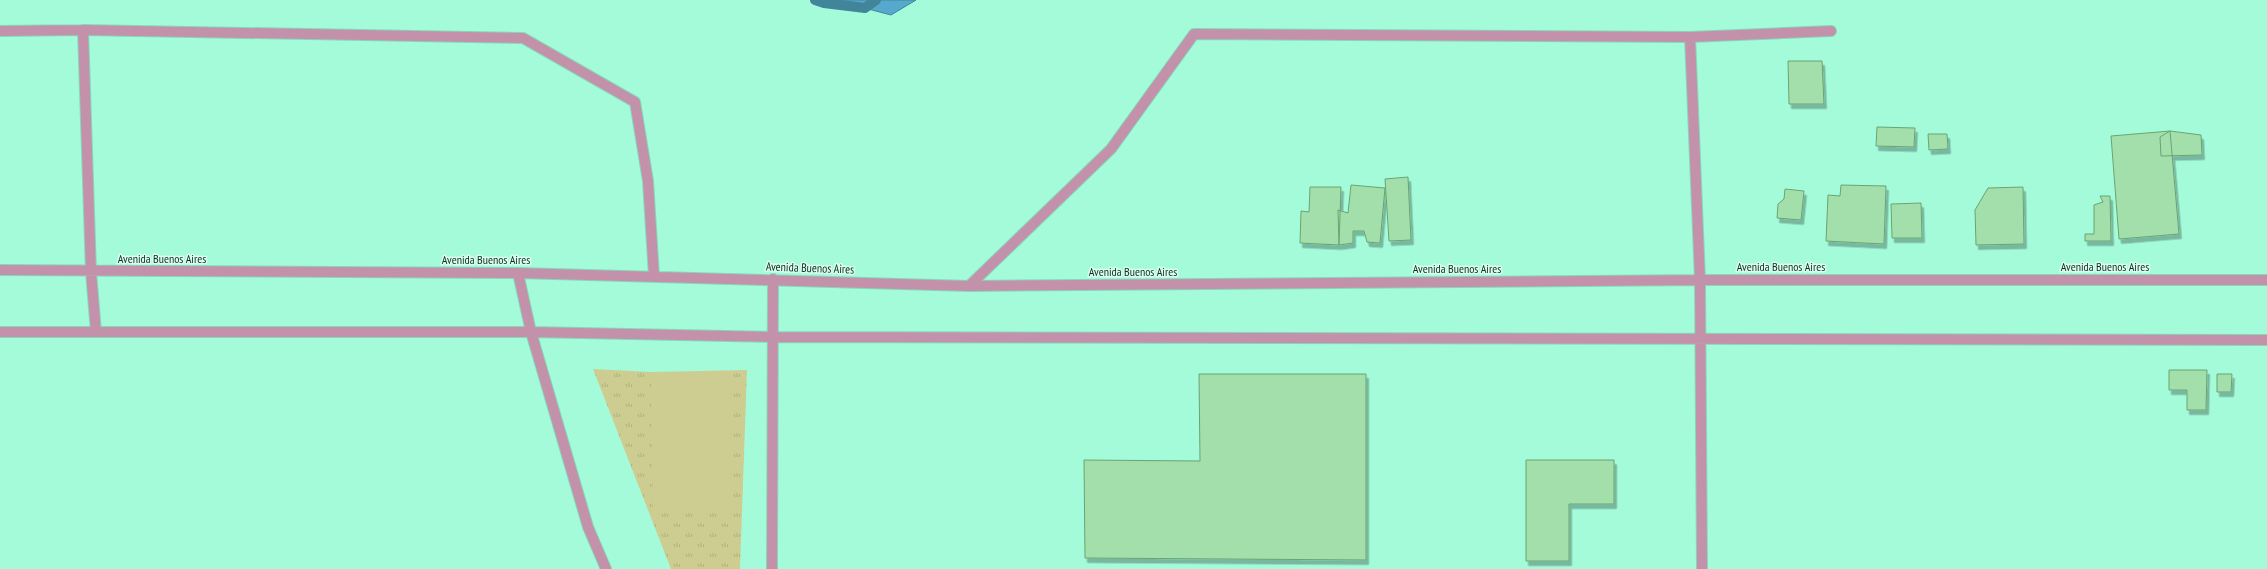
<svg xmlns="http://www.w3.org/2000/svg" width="2267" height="569" font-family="'PT Sans Narrow',sans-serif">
<defs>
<pattern id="grass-tufts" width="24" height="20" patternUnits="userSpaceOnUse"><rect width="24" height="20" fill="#cdcd92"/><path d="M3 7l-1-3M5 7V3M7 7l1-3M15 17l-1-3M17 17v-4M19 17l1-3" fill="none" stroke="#afb07e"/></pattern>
<filter id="shadow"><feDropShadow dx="2.5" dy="4.5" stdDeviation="0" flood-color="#0004"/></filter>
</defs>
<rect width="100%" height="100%" fill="#a4fbda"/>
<!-- grass -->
<path fill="url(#grass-tufts)" d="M593 369 651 372 747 370 740 569H671Z"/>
<!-- garden -->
<path fill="#cdcd92" d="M651 372H730L733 509 653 510Z"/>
<!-- water -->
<path fill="#56a9cc" stroke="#40859a" d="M834 0H916L891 15Z"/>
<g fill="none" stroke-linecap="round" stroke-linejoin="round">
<!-- stream -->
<path stroke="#40859a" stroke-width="10" d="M815 0 824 3 865 8 876 0"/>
</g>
<!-- building -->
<path fill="#a3dfab" stroke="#69a472" filter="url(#shadow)" d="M1788 61H1822L1824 104H1789Z
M1877 127 1915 128 1914 147 1876 146Z
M2170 131 2201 135 2202 155 2161 156 2160 137Z
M2170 131 2179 234 2119 239 2111 136Z
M1928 134H1947L1948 149 1929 150Z
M1408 177 1411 240 1389 241 1385 179Z
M1351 185 1385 188 1380 243 1367 242 1364 231H1353V243L1339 245 1338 210 1348 213Z
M1841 185 1886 186 1884 244 1826 241 1828 195 1840 196Z
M1310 187H1341L1339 245 1300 243 1301 211 1309 212Z
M2023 187 2024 244 1976 245 1975 210 1988 188Z
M1785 189 1804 191 1801 220 1777 218 1778 204 1784 199Z
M2100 196H2110L2111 241H2085V234H2094V205L2103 202Z
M1921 203 1922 238H1892L1891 204Z
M2169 370H2207L2206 410H2187V390H2169Z
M1199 374H1366V560L1085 558 1084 460 1200 461Z
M2217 374H2232L2231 392H2217Z
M1526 460H1614V504H1569V561H1526Z"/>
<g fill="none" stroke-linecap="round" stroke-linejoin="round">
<!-- minor casing -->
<g stroke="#88d6b9" stroke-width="12">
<path id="minor" d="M83 30 91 272 96 332
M0 31 83 30 523 38 635 102 648 181 654 276
M1690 37 1700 280 1702 569
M0 270 518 273 969 286 1700 280H2267
M518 273 531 332 588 527 606 569
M969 286 1111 149 1194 34 1690 37 1831 31
M0 332H531L773 337 2267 340
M772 569 773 279"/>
</g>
<!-- minor -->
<use href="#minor" stroke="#c491aa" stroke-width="10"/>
</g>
<g text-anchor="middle" stroke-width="3" stroke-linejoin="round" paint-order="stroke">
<!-- street labels -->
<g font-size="12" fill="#0b3024" stroke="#dbfcee">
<text x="162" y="263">Avenida Buenos Aires</text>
<text x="486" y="264">Avenida Buenos Aires</text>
<text x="1781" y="271">Avenida Buenos Aires</text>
<text x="2105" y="271">Avenida Buenos Aires</text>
<text transform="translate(810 268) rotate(2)" y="4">Avenida Buenos Aires</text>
<text x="1457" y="273">Avenida Buenos Aires</text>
<text x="1133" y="276">Avenida Buenos Aires</text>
</g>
</g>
</svg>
